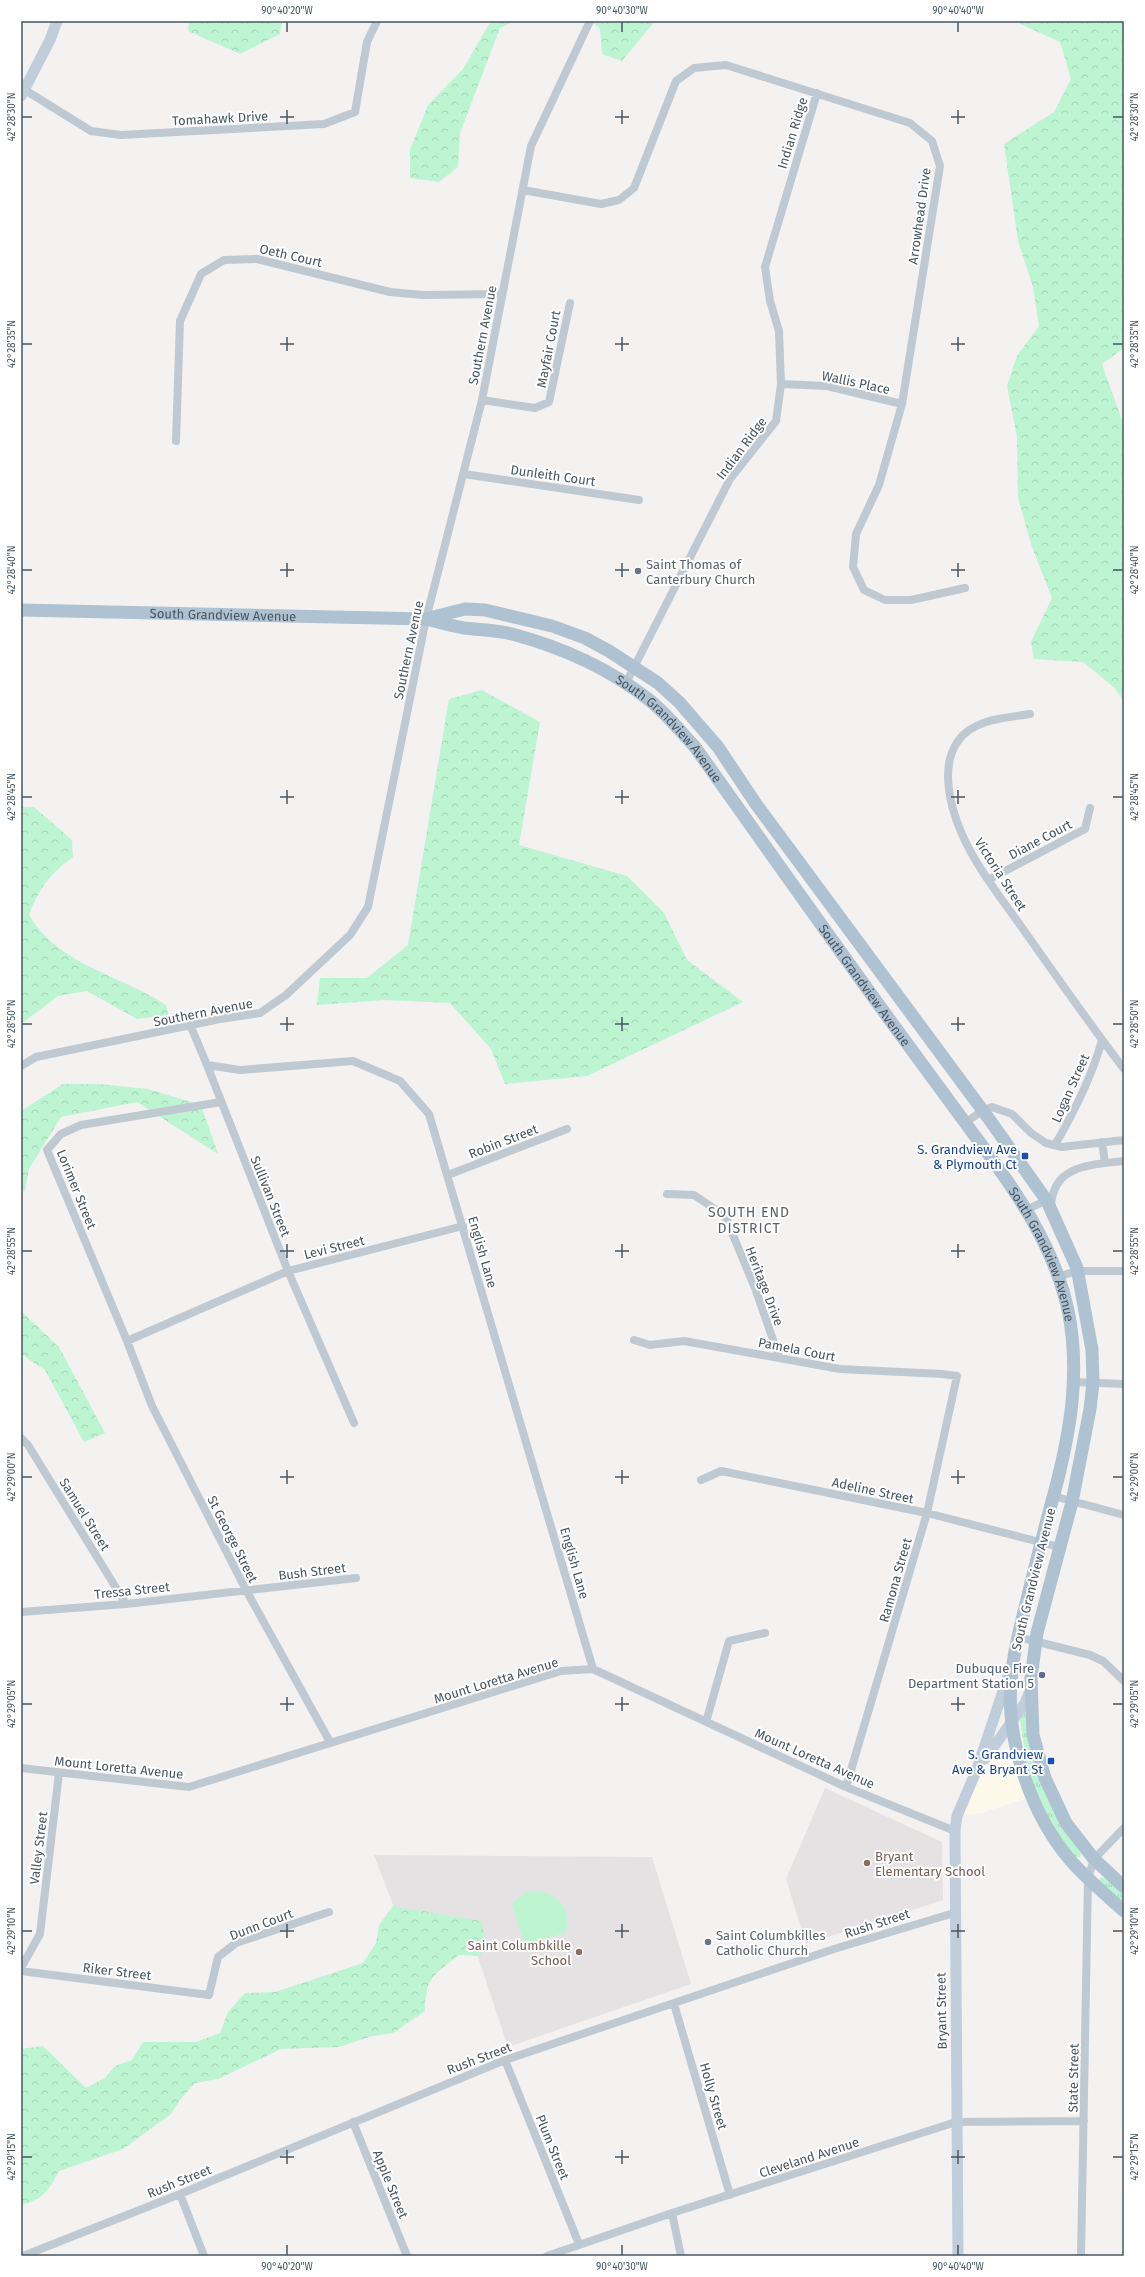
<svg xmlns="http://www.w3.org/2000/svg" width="1145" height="2277" font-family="'Fira Sans',sans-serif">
<defs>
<pattern id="grass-tufts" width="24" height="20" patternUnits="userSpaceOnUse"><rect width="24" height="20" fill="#bdf4d1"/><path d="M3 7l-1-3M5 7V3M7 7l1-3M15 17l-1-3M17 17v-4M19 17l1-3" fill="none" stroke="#a4d3b6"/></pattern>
<pattern id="forest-crowns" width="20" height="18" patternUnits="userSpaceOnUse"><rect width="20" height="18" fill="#bdf4d1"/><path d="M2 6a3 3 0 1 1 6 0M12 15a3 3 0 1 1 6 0" fill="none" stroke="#a4d3b6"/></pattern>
</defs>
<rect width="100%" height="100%" fill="#f4f1f1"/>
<!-- commercial -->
<path fill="#fef8eb" d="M998 1750 1006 1751 1012 1757 1025 1799 981 1813 960 1815 980 1772 991 1755Z"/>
<!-- education -->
<path fill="#e5e2e3" d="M825 1788 942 1842 943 1900 806 1944 786 1879Z
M374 1855 652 1857 691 1984 508 2047 466 1921 396 1913Z"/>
<!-- grass -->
<path fill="url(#grass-tufts)" d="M1025 1710 1031 1750 1025 1752 1020 1720Z
M1033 1755 1046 1795 1058 1819 1081 1853 1080 1857H1076C1052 1834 1033 1789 1026 1757Z
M1101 1877 1105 1878 1124 1895V1904L1099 1881Z"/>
<!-- forest -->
<path fill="url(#forest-crowns)" d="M189 21H282L280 34 240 54 188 31Z
M491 21H515L500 28 460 133 458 167 439 182 410 178V150L428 105 463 69Z
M592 21H655L622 61 602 54 600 29Z
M1014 21H1124V348L1102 364 1124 426V702L1115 688 1083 662 1034 659 1031 642 1052 598 1032 547 1018 498 1017 437 1007 386 1017 356 1039 326 1033 287 1018 241 1004 144 1054 112 1071 79 1060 42Z
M482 690 540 722 519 845 627 876 664 913 687 960 743 1002 587 1076 505 1084 491 1049 450 1003 385 1000 317 1005 320 978H367L408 945 449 699Z
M21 807H34L72 840 73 857C50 874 39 888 29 915 58 965 120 975 166 1005L168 1015 137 1019 87 991 58 996 21 1024Z
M63 1084H99L148 1089 201 1105 218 1154 137 1102 61 1117 29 1169 25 1190 21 1192V1111Z
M21 1311 59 1347 105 1433 84 1442 45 1370 21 1354Z
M393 1906 481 1921 485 1939 481 1956 459 1955C435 1974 425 1977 425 2011L393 2033 372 2036 339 2047 281 2049 218 2079 195 2083 180 2100 170 2115 123 2149 59 2171C48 2191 44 2199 21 2205V2049L43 2046 86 2088 105 2078 115 2066 132 2060 143 2042H196L220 2033 228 2012 245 1993 275 1992 363 1963 376 1943 379 1925Z"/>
<!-- park -->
<path fill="#bdf4d1" d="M530 1891C554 1890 573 1906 566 1932L530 1944 524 1941 512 1905 519 1897Z"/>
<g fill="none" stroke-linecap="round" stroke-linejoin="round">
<!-- street -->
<path stroke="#bec9d2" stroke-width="8" d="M25 90 91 131 121 135 324 124 355 112 367 42 377 21
M523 190 601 204 619 200 634 188 676 81 694 68 726 65 910 123 932 141 940 166 902 404 879 485 856 534 853 567 864 590 885 600H911L965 588
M781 384 827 386 902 404
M482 400 535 408 549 402 570 303
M176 441 180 321 201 274 224 260 257 259 390 292 423 295 502 294
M464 474 639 500
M626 683 730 479 776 421 781 384 779 331 770 301 765 267 817 93
M1030 714C1005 718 973 719 958 741 940 766 950 806 961 832 976 867 1001 898 1023 929 1056 976 1089 1023 1124 1069
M988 880 1085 829 1090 808
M191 1027 207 1065 240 1070 353 1061 400 1081 429 1114 593 1669
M207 1065 288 1271 354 1423
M21 1066 36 1057 220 1019 260 1013 286 995 350 935 368 907 426 619 482 400 531 146 590 21
M221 1102 81 1125 61 1134 47 1150 127 1341 152 1406 246 1590 330 1742
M965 1123 982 1111 992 1107 1012 1114 1031 1133 1046 1143 1062 1147 1124 1140
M1102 1142 1105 1163
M1055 1145C1074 1112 1092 1077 1102 1040
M448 1175 567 1129
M667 1194 694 1195 725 1216 755 1288 779 1357
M1051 1208C1052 1164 1091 1165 1124 1161
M1026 1210 1049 1199
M1057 1277 1077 1271H1124
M634 1340 650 1345 684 1341 840 1369 942 1374 957 1376 927 1513 846 1787
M127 1341 288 1271 463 1226
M1074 1382 1124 1384
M21 1438 28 1445 126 1604
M701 1480 721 1471 927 1513 1059 1547
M1053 1496 1124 1515
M21 1612 126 1604 356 1578
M1018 1637 1090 1655 1103 1661 1124 1681
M706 1722 729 1641 765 1633
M21 1768 189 1787 561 1671 593 1669 846 1787 955 1831
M21 1968 40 1934 59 1773
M21 1971 209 1995 218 1957 236 1943 329 1912
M674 2004 730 2195
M505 2060 579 2244
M353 2122 407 2256
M180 2194 204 2256
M672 2213 681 2256
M23 2256 180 2194 505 2060 834 1949 954 1913
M547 2256 672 2213 956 2122 1084 2121
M1081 2256 1088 1878 1094 1859 1124 1828"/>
<!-- secondary -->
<path stroke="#c0cdda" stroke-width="11" d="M21 96 50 40 57 21
M985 1759 1025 1703 1031 1689
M958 2256 955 1831 957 1816 977 1769 1008 1676"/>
<!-- primary -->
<g stroke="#afc2d2" stroke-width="13">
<path id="s1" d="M21 610 426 619C438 622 451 626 464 628 480 630 497 630 512 634 561 647 608 668 648 699 666 713 680 731 695 747 763 843 831 939 900 1034 925 1068 950 1102 975 1136 1014 1188 1054 1245 1068 1310 1081 1373 1070 1434 1054 1494 1045 1526 1037 1559 1029 1591 1022 1621 1013 1651 1011 1682 1006 1742 1032 1816 1071 1861 1087 1879 1106 1895 1124 1911"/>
<path d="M429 618 465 609 485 610 552 626 585 638 609 651 658 683 679 702 718 747 756 804 989 1119 1047 1201 1077 1268 1092 1350 1093 1383 1090 1409 1072 1502 1037 1633 1031 1678 1033 1735 1045 1778 1066 1823 1094 1859 1124 1887"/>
</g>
</g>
<!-- ticks -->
<path fill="none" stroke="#475661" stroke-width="1.5" d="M287 22V32M622 22V32M958 22V32M287 110V124M622 110V124M958 110V124M22 117H32M280 117H294M615 117H629M951 117H965M1113 117H1123M287 337V351M622 337V351M958 337V351M22 344H32M280 344H294M615 344H629M951 344H965M1113 344H1123M287 563V577M622 563V577M958 563V577M22 570H32M280 570H294M615 570H629M951 570H965M1113 570H1123M287 790V804M622 790V804M958 790V804M22 797H32M280 797H294M615 797H629M951 797H965M1113 797H1123M287 1017V1031M622 1017V1031M958 1017V1031M22 1024H32M280 1024H294M615 1024H629M951 1024H965M1113 1024H1123M287 1244V1258M622 1244V1258M958 1244V1258M22 1251H32M280 1251H294M615 1251H629M951 1251H965M1113 1251H1123M287 1470V1484M622 1470V1484M958 1470V1484M22 1477H32M280 1477H294M615 1477H629M951 1477H965M1113 1477H1123M287 1697V1711M622 1697V1711M958 1697V1711M22 1704H32M280 1704H294M615 1704H629M951 1704H965M1113 1704H1123M287 1924V1938M622 1924V1938M958 1924V1938M22 1931H32M280 1931H294M615 1931H629M951 1931H965M1113 1931H1123M287 2150V2164M622 2150V2164M958 2150V2164M22 2157H32M280 2157H294M615 2157H629M951 2157H965M1113 2157H1123M287 2245V2255M622 2245V2255M958 2245V2255"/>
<!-- markers -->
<g fill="#6b7280" stroke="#fff" stroke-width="1.5">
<circle cx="638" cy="571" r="4"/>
<circle cx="708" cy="1942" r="4"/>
</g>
<g fill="#1a4fb4" stroke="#fff" stroke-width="1.5">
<rect x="1021" y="1152" width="8" height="8" rx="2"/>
<rect x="1047" y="1757" width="8" height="8" rx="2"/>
</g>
<circle fill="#5c6f8a" stroke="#fff" stroke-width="1.5" cx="1042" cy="1675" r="4"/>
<g fill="#8d6e63" stroke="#fff" stroke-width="1.5">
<circle cx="867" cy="1863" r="4"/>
<circle cx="579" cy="1952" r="4"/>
</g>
<g text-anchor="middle" stroke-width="4" stroke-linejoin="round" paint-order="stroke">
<!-- street labels -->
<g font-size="13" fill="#475661" stroke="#fff">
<text transform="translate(220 118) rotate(-3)" y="5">Tomahawk Drive</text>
<text transform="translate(792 133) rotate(-73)" y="5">Indian Ridge</text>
<text transform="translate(919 216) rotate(-82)" y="5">Arrowhead Drive</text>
<text transform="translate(291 255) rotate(13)" y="5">Oeth Court</text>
<text transform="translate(482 335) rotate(-79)" y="5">Southern Avenue</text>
<text transform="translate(548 349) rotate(-79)" y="5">Mayfair Court</text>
<text transform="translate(856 382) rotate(12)" y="5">Wallis Place</text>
<text transform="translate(741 448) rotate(-53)" y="5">Indian Ridge</text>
<text transform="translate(553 475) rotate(8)" y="5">Dunleith Court</text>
<text dy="5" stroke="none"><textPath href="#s1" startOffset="202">South Grandview Avenue</textPath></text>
<text transform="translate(408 650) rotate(-78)" y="5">Southern Avenue</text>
<text dy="5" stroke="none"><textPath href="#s1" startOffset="680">South Grandview Avenue</textPath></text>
<text transform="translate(1040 839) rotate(-28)" y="5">Diane Court</text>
<text transform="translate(1001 874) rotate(57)" y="5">Victoria Street</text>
<text dy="5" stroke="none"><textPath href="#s1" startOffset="1004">South Grandview Avenue</textPath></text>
<text transform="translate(203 1012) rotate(-11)" y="5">Southern Avenue</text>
<text transform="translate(1070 1088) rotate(-66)" y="5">Logan Street</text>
<text transform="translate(503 1141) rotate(-21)" y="5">Robin Street</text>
<text transform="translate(77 1189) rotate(68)" y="5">Lorimer Street</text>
<text transform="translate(271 1196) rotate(68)" y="5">Sullivan Street</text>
<text transform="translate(334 1247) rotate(-14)" y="5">Levi Street</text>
<text transform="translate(483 1252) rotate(74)" y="5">English Lane</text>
<text dy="5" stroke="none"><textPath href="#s1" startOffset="1328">South Grandview Avenue</textPath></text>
<text transform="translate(765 1286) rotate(69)" y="5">Heritage Drive</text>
<text transform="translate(797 1349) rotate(11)" y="5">Pamela Court</text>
<text transform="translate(873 1490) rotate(12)" y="5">Adeline Street</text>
<text transform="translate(85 1514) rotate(58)" y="5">Samuel Street</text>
<text transform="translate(233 1539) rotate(63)" y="5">St George Street</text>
<text transform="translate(575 1563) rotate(74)" y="5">English Lane</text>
<text transform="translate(312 1571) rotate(-7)" y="5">Bush Street</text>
<text transform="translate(1033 1579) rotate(-76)" y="5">South Grandview Avenue</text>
<text transform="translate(895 1580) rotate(-74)" y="5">Ramona Street</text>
<text transform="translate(132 1590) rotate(-6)" y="5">Tressa Street</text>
<text transform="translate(496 1680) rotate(-17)" y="5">Mount Loretta Avenue</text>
<text transform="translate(815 1758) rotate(24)" y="5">Mount Loretta Avenue</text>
<text transform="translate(119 1767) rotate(6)" y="5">Mount Loretta Avenue</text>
<text transform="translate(38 1848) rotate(-83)" y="5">Valley Street</text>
<text transform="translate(877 1923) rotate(-18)" y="5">Rush Street</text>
<text transform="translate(261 1924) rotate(-21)" y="5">Dunn Court</text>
<text transform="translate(117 1971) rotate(7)" y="5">Riker Street</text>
<text transform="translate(941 2011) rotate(-91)" y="5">Bryant Street</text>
<text transform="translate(479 2058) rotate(-21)" y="5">Rush Street</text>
<text transform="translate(1073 2078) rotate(-89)" y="5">State Street</text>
<text transform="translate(714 2096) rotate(74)" y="5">Holly Street</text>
<text transform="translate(553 2147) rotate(68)" y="5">Plum Street</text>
<text transform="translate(809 2157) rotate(-18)" y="5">Cleveland Avenue</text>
<text transform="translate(179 2181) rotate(-22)" y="5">Rush Street</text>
<text transform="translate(391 2184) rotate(68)" y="5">Apple Street</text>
</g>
<!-- worship labels -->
<g font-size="13" fill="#5b616d" stroke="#fff" text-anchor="start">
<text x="646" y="569">Saint Thomas of<tspan x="646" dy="15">Canterbury Church</tspan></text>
<text x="716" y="1940">Saint Columbkilles<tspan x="716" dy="15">Catholic Church</tspan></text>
</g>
<!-- transit labels -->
<g font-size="13" fill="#164399" stroke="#fff" text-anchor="end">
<text x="1017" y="1154">S. Grandview Ave<tspan x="1017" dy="15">&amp; Plymouth Ct</tspan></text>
<text x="1043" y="1759">S. Grandview<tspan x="1043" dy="15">Ave &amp; Bryant St</tspan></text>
</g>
<!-- service labels -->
<g font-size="13" fill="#4e5e75" stroke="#fff" text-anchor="end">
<text x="1034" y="1673">Dubuque Fire<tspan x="1034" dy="15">Department Station 5</tspan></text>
</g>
<!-- education labels -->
<g font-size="13" fill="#785e54" stroke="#fff" text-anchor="start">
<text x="875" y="1861">Bryant<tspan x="875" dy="15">Elementary School</tspan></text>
<text x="571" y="1950" text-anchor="end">Saint Columbkille<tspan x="571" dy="15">School</tspan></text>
</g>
<!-- neighbourhood labels -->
<g font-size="14" letter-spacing="1" fill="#5d6267" stroke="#fff">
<text x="749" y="1217">SOUTH END<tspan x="749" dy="16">DISTRICT</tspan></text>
</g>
</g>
<!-- border -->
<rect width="1145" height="2277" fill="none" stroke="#ffffff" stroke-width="44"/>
<rect x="22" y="22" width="1101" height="2233" fill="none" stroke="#475661" stroke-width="1.5"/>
<g font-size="10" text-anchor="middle" fill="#475661">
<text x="287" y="14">90°40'20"W</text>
<text x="622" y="14">90°40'30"W</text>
<text x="958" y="14">90°40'40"W</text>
<text transform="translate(1134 117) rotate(-90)" y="4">42°28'30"N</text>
<text transform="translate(11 117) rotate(-90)" y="4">42°28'30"N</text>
<text transform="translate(1134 344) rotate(-90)" y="4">42°28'35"N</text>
<text transform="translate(11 344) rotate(-90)" y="4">42°28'35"N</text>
<text transform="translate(1134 570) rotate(-90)" y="4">42°28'40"N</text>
<text transform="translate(11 570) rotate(-90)" y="4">42°28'40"N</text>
<text transform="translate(1134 797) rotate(-90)" y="4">42°28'45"N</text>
<text transform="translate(11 797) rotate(-90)" y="4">42°28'45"N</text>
<text transform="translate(1134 1024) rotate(-90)" y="4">42°28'50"N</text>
<text transform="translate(11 1024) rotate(-90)" y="4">42°28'50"N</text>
<text transform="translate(1134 1251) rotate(-90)" y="4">42°28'55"N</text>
<text transform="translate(11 1251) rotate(-90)" y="4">42°28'55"N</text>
<text transform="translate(1134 1477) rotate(-90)" y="4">42°29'00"N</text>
<text transform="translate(11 1477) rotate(-90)" y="4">42°29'00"N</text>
<text transform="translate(11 1704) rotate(-90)" y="4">42°29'05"N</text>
<text transform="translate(1134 1704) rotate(-90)" y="4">42°29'05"N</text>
<text transform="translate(11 1931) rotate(-90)" y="4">42°29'10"N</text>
<text transform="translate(1134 1931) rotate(-90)" y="4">42°29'10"N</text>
<text transform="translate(1134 2157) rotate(-90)" y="4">42°29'15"N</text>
<text transform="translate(11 2157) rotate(-90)" y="4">42°29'15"N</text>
<text x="287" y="2270">90°40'20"W</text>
<text x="622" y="2270">90°40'30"W</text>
<text x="958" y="2270">90°40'40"W</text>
</g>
</svg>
